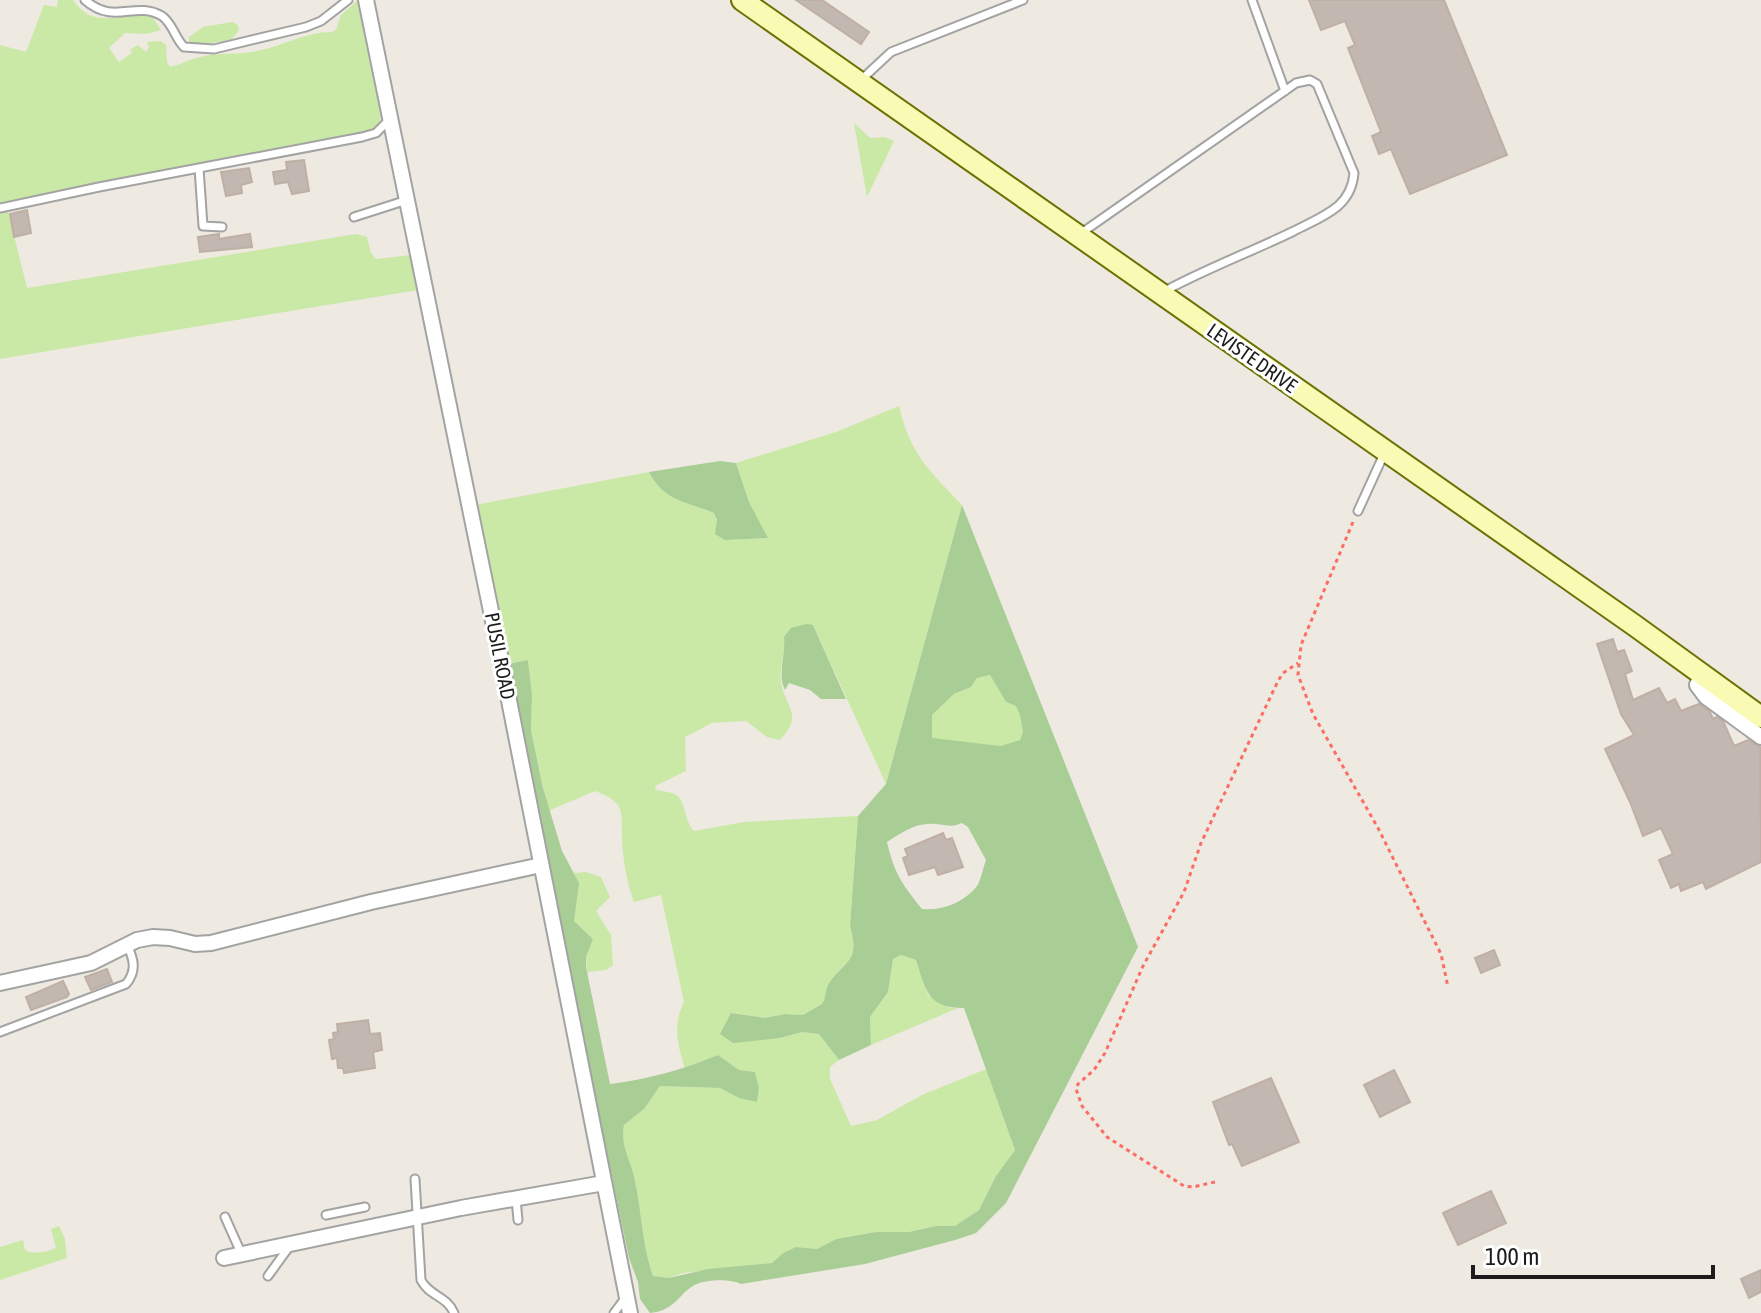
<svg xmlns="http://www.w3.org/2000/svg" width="1761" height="1313" font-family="'Asap Condensed',sans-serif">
<rect width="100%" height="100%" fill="#eee9e1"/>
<!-- grass -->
<path fill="#cae9a6" d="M58 0H73C96 34 124 8 153 18L161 30 146 34 125 33 109 48 119 62 132 53 130 50 138 45 146 52 149 47 147 42 161 41 166 45 167 62 170 67C181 65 189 59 200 57 219 52 239 55 257 51 283 46 305 32 332 32L336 30 341 15 357 1 361 9 382 111 379 124 375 130 0 204V45L26 52 44 5 57 7Z
M232 22 238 25 239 30 231 40 197 45 189 42V37L203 27Z
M854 123 870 138 885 137 894 141 867 197Z
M8 211 27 288 356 234 367 237 371 253 376 259 411 255 418 290 0 359V213Z
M899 406C910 454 929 470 962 505L886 784 813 625 784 637C786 652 779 670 781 682 786 710 804 713 780 740L767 737 746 721 712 723 685 737 686 771 655 786 656 790C661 791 671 792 676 795 686 801 684 821 694 831L744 822 858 816 850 926C861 964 843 959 829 985 825 991 826 998 822 1004L803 1015 785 1014 765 1018 731 1013 733 1042 780 1038 802 1032 819 1034 839 1060 830 1067V1079L851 1126 877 1120 922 1095 986 1069 1015 1150 996 1176 979 1210 955 1226H936L909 1232H876L836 1239 817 1249 796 1247 783 1253 772 1263 683 1273 669 1278 653 1276C642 1245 642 1213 635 1181 631 1160 620 1146 624 1125L644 1109 660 1086 720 1088 739 1098 757 1102 759 1088 755 1072 739 1070 718 1055 685 1069C678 1045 672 1026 684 1002L661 895 634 902C627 884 623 860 622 840 621 812 627 803 595 791L548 811 531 729 532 695 528 660 508 664 475 505 649 472C664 502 686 501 714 513L725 540 767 538 749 502 736 463 836 432Z
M990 675 1006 702 1016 706 1021 715 1023 732 1020 741 1001 746 932 739V715L954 694 971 687 977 678Z
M586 872 601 877 610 897 596 911 611 935 613 965 606 970 587 972 586 957 593 939 574 921C573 903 582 890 574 873Z
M901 955 916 960 928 995 950 1008H958L871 1045 870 1017 888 992 893 959Z
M59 1226 65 1239 67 1258 0 1280V1247L23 1240 25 1250C34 1255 47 1252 56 1248L51 1229Z"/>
<!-- forest -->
<path fill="#a8ce95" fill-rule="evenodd" d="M720 461 736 463 749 502 768 538 725 540 715 534 717 520 714 513C686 501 664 502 649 472Z
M962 505 1138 947 1006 1203 976 1233 955 1240 865 1264 741 1284C731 1279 709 1279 697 1284 678 1292 678 1310 650 1313L640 1299 638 1282 629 1258 565 954 508 664 528 660 532 695 531 730 543 788 562 851 579 883 574 921 593 939 586 957V967L610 1084C649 1079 682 1070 718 1055L739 1070 755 1072 759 1088 757 1102 739 1098 720 1088 660 1086 644 1109 624 1125C620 1146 631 1160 635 1181 642 1213 642 1245 653 1276L669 1278 708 1269 772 1263 783 1253 796 1247 817 1249 836 1239 876 1232H909L936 1226H955L979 1210 996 1176 1015 1150 964 1008C927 1008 926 990 916 960L901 955 893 959 888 992 870 1017 871 1045 839 1060 819 1034 802 1032 780 1038 733 1043 720 1034 731 1013 765 1018 785 1014 803 1015 822 1004C826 998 825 991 828 985 843 960 861 964 850 926L858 816 886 784ZM990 675 1006 702 1016 706 1020 715 1023 732 1020 740 1001 746 932 738V715L954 694 971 687 977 678ZM962 823 968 827 986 860C983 868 981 880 977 886 964 903 941 911 922 909 902 884 894 873 887 842 903 832 916 822 936 824 947 825 950 828 962 823Z
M806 624 813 625 846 699H821L810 690 789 683 785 690C777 675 786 655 784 637L791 628Z"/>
<!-- building -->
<path fill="#c2b8b1" stroke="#bfafa4" stroke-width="2" d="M796 0H822L869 32 861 44Z
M1309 0H1444L1507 155 1410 194 1391 149 1379 154 1372 136 1381 132 1348 48 1355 45 1345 21 1321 30Z
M304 160 309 191 292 194 288 182 275 184 273 172 287 170 286 162Z
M249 168 252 182 241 185 242 193 226 196 221 172Z
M27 210 31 233 14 237 10 214Z
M219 234V239L250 234 252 247 200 252 198 237Z
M1613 639 1617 652 1624 650 1632 671 1625 674 1633 700 1659 688 1667 703 1675 699 1681 711 1699 704 1710 712 1713 719 1717 717 1723 721 1734 746 1748 740 1760 747 1761 862 1706 889 1703 882 1681 891 1679 884 1671 888 1659 860 1673 854 1661 828 1643 836 1630 802 1605 749 1634 735 1621 714 1597 644Z
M943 833 946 840 952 838 963 867 938 875 935 867 909 875 903 858 908 856 905 849Z
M1494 950 1500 965 1481 973 1475 958Z
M107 969 112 982 91 990 85 977Z
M63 981 69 994 67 997 31 1010 26 997Z
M368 1020 370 1034 380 1033 382 1050 373 1052 375 1068 344 1073 343 1068H338L337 1058 332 1059 329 1040 334 1039 333 1033 338 1032 337 1024Z
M1394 1070 1410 1102 1380 1117 1364 1085Z
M1271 1078 1299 1142 1242 1166 1232 1144 1229 1145 1213 1102Z
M1491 1191 1506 1223 1458 1245 1443 1213Z
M1761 1270V1292L1749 1298 1741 1279Z"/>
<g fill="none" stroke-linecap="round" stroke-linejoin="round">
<!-- lane casing -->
<g stroke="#a3a3a3" stroke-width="11">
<path id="lane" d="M85 0C115 26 134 0 162 16 173 24 175 38 184 47L214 49 306 27 321 21 348 0
M1252 0 1285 91
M862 79 891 52 1023 0
M199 168 203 226 222 227
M0 208 99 187 362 137 376 133 390 119
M354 217 407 200
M1080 234 1296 83 1310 80 1317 84 1354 173C1353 186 1348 197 1338 206 1325 217 1309 223 1294 231 1251 252 1205 269 1163 292
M1358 511 1384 454
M0 1032 126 984C137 971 134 959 127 945
M415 1179 421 1280C429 1296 447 1296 454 1313
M516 1199 518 1220
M326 1215 365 1207
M225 1217 242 1255
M268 1276 289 1247
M614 1313 626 1297"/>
</g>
<!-- street casing -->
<g stroke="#a3a3a3" stroke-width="18">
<path id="street" d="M366 0 502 665 630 1313
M1702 674 1697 685 1706 697 1761 737
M0 983 91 963 137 940 153 937 170 938 195 944 211 943 371 902 541 865
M224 1258 461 1208 604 1183"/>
</g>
<!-- secondary casing -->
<g stroke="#6b7203" stroke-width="24">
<path id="secondary" d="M742 0 1634 625 1761 717"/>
</g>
<!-- path -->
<path stroke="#fb6e65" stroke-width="3" stroke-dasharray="4 4" stroke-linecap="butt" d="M1353 522 1301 645 1298 675 1313 714 1378 828 1441 954 1448 987
M1215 1182 1193 1187 1184 1186 1107 1137 1082 1106 1076 1089 1078 1084 1094 1070 1105 1053 1143 966 1184 892 1201 843 1278 681 1283 673 1298 663"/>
<!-- lane -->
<use href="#lane" stroke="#fff" stroke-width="7"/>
<!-- street -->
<use href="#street" stroke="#fff" stroke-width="14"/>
<!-- secondary -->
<use href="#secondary" stroke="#f9fab3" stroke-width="20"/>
</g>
<g text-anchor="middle" stroke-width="6" stroke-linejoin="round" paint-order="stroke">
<!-- street labels -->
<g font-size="20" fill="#1c1c1c" stroke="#fff">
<text transform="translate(1252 358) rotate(35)" y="7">LEVISTE DRIVE</text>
<text transform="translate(500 656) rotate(79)" y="7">PUSIL ROAD</text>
</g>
</g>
<!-- scale -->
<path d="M1473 1265v12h240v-12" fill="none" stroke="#1c1c1c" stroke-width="4"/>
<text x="1485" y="1265" font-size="24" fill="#1c1c1c" stroke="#ffffff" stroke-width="6" paint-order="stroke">100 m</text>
</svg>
